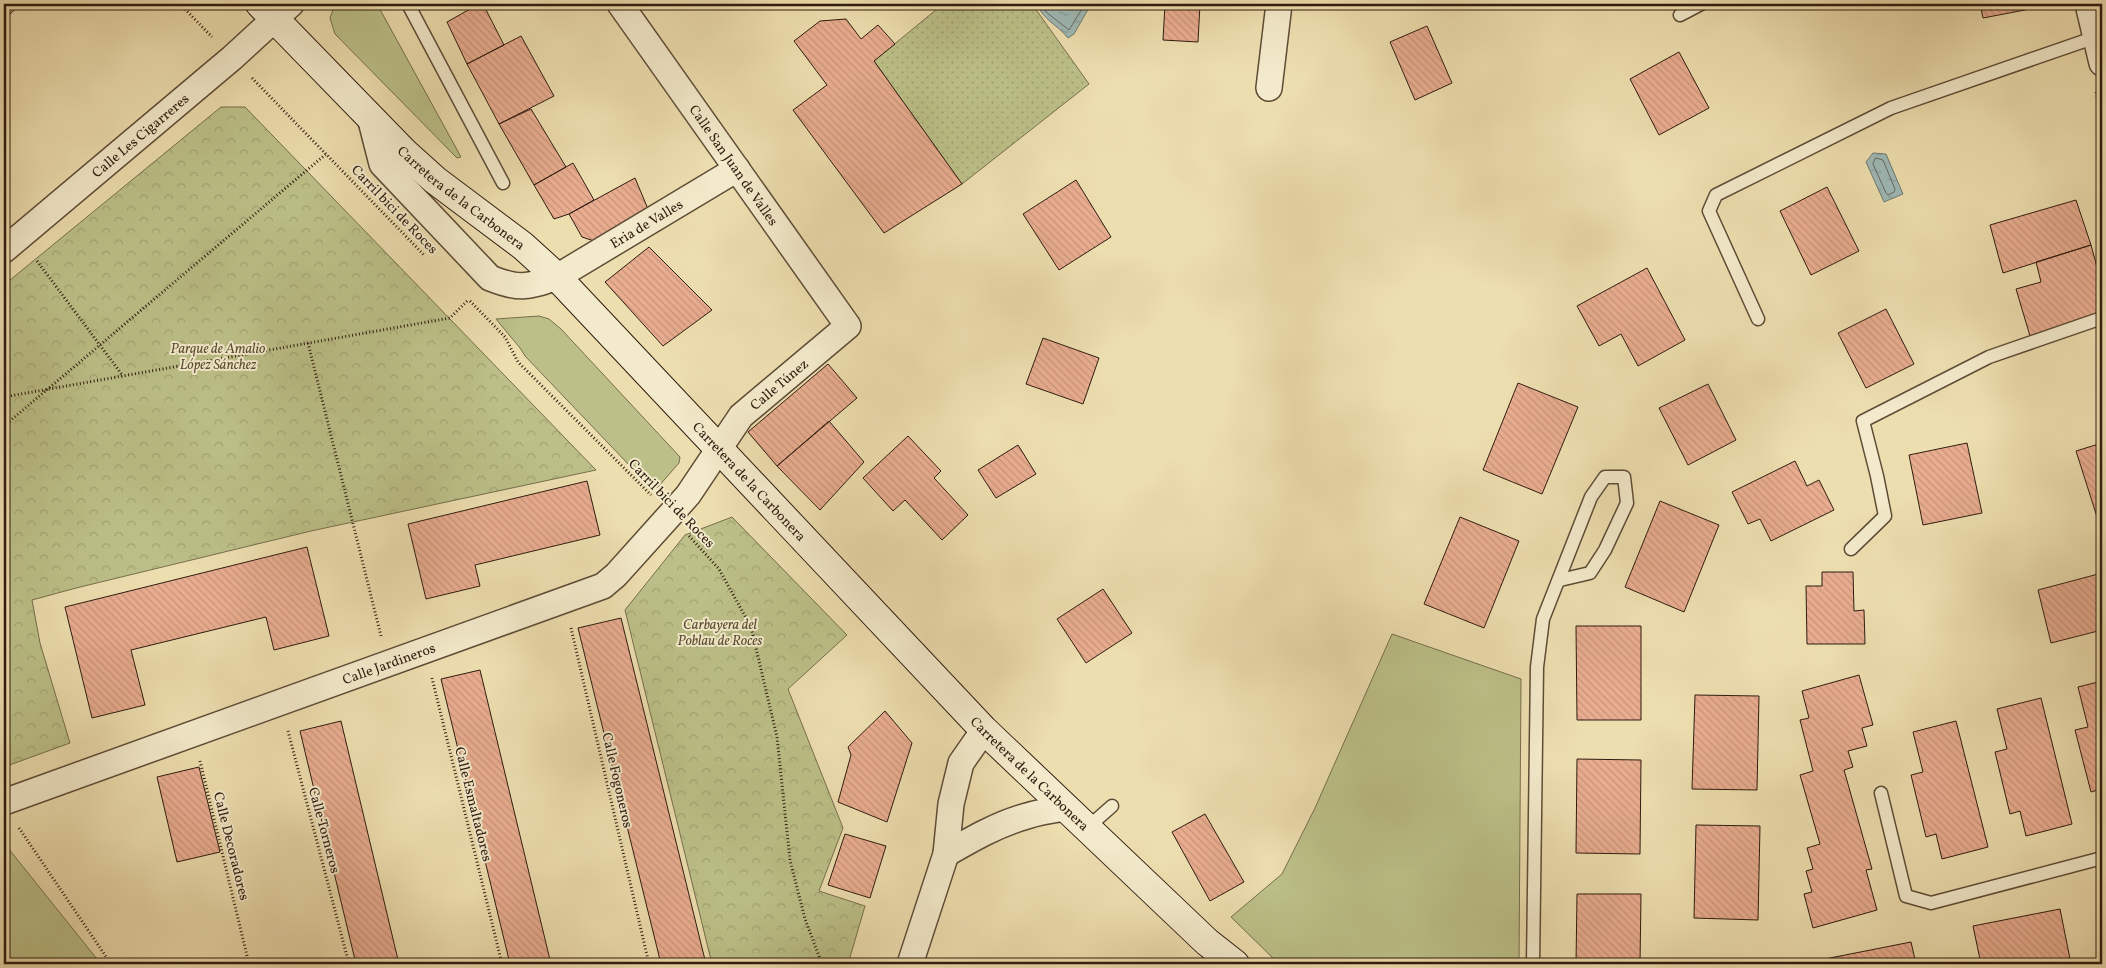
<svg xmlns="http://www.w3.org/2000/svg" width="2106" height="968" font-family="Vollkorn,serif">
<defs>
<pattern id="forest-crowns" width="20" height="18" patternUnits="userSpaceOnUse" patternTransform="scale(1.25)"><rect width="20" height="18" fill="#bcc088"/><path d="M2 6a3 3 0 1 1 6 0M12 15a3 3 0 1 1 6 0" fill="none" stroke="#a2a474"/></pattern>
<pattern id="garden-dots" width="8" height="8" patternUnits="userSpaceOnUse" patternTransform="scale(1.25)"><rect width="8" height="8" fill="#bcc088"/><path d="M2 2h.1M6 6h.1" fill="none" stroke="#a2a474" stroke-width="1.8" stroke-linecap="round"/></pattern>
<pattern id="water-ripples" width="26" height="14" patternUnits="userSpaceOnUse" patternTransform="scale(1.25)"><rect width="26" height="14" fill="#9eb9b6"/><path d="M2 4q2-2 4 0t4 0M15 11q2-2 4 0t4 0" fill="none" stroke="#889e9b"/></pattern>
<pattern id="building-back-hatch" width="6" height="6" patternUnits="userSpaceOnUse" patternTransform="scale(1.25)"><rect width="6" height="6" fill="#e9ad90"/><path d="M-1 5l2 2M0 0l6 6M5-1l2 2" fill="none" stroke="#c8947b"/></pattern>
</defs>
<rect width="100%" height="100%" fill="#eddeaf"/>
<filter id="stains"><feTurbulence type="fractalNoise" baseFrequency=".004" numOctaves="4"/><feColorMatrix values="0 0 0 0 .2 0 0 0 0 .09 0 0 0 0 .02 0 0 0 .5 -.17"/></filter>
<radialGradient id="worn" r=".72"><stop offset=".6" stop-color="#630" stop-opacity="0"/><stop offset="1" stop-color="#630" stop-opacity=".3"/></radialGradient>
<!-- grass -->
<path fill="#bcc088" stroke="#766e4c" d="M335 4H377L461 157 457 158 335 34 330 18Z
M539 316 549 319 561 329 680 457 679 463 658 487 651 488 525 356 520 348 496 319Z
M1392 634 1521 679 1519 964H1279L1231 917 1282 874 1315 808Z
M4 843 101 964H4Z"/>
<!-- forest -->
<path fill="url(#forest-crowns)" stroke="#766e4c" d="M221 107H245L596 470 311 531 76 588 32 600 40 643 70 743 4 767V285Z
M732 517 847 635 788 689 843 828 819 891 865 906 848 964H712L625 610 685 535Z"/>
<!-- garden -->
<path fill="url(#garden-dots)" stroke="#766e4c" d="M943 4H1032L1089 84 962 184 874 61Z"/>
<!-- water -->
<path fill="url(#water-ripples)" stroke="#727a73" d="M1037 4H1088L1090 6 1074 34 1068 38C1057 24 1044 21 1037 4Z
M1873 153 1886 154 1903 194 1884 202 1866 162Z"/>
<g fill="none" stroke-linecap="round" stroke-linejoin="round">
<!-- shore -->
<path stroke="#666a62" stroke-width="1" d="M1043 4 1046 12 1069 30 1085 4
M1876 158 1883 160 1895 189 1894 192 1888 195 1886 193 1873 164Z"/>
</g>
<!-- building -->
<path fill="url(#building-back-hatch)" stroke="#2f1b0f" d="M4 4H21L10 14 5 10 4 11Z
M479 4H483L504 45 467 64 447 22Z
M1165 4H1200L1198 42 1163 40Z
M1980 4H2029L2030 9 1983 18Z
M846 19 861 39 878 25 895 44 874 61 962 184 884 233 793 110 827 85 794 41 820 21Z
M1427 26 1452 83 1415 100 1390 42Z
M521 36 554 96 499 124 467 64Z
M1679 52 1709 108 1659 135 1630 79Z
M531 109 566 167 534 185 499 124Z
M573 163 594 200 569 214 554 219 534 185Z
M635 178 648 209 594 241 582 237 569 214Z
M1076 180 1111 237 1059 270 1023 214Z
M1827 187 1859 251 1811 275 1780 211Z
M2076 200 2091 245 2003 273 1990 225Z
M2091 245 2102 285V315L2030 336 2016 289 2041 282 2036 262Z
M649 247 712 310 663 346 605 282Z
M1647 268 1685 340 1638 366 1621 334 1599 346 1577 306Z
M1886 309 1914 364 1866 388 1838 333Z
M1043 338 1099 358 1083 404 1026 384Z
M828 364 857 398 777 466 748 432Z
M1518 383 1578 407 1542 494 1483 470Z
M1708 384 1736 440 1688 465 1659 408Z
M829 421 864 462 820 510 777 466Z
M908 436 941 471 934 478 968 515 942 540 905 500 893 511 863 478Z
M1967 443 1982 513 1923 525 1909 455Z
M2102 443V519L2098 520 2076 451Z
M1018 445 1036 474 996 498 978 470Z
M1795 461 1807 486 1819 480 1834 510 1771 541 1760 519 1748 524 1732 492Z
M587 481 600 535 475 565 480 586 426 599 408 524Z
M1660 501 1719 525 1684 612 1625 587Z
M1460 517 1519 541 1484 628 1424 604Z
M307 547 329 636 274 650 266 617 131 650 145 705 92 718 65 607Z
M1822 572H1853L1854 611 1864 610 1865 644H1807L1806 586H1822Z
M2102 573V630L2051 643 2038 590Z
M1103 589 1132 633 1086 663 1057 619Z
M621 618 706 964H661L578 628Z
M1576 626H1641V720H1577Z
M480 670 551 964H510L441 679Z
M1859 675 1873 725 1862 728 1867 746 1848 751 1853 767 1844 770 1872 869 1866 870 1877 910 1813 928 1804 894 1812 892 1806 871 1813 869 1807 848 1820 844 1800 775 1813 771 1800 720 1809 718 1802 691Z
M2102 681V796L2101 789 2091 792 2075 730 2088 727 2078 687Z
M1695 695 1759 696 1757 790 1692 789Z
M2041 698 2072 824 2026 836 2020 811 2010 814 1995 752 2007 749 1997 709Z
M885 711 912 743 887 822 838 802 851 755 848 747Z
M341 721 399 964H356L300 731Z
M1956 721 1988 847 1942 859 1936 834 1926 837 1911 775 1923 772 1913 732Z
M1577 759 1641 760 1640 854 1576 853Z
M199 767 220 852 177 862 157 777Z
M1205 814 1244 882 1210 901 1172 832Z
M1696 825 1760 826 1758 920 1694 918Z
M845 834 886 846 870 898 828 885Z
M1577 894H1641L1640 964H1576Z
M2060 909 2071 964H2004L2003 962 1981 964 1973 926Z
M1911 942 1916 964H1826L1825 959Z
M1696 962 1760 964H1696Z"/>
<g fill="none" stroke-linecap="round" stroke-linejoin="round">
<!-- lane casing -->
<g stroke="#5e4c37" stroke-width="15">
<path id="lane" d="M408 4 503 183
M1680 15 1701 4
M1758 319 1709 211 1716 195 1891 108 2096 37
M1851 549 1885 516 1877 476 1863 421 1989 357 2102 318
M1881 793 1906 896 1931 903 2102 858
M1086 829 1112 806
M1533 964 1537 667 1543 619 1591 497 1605 477H1624L1627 503 1605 550 1590 573 1560 580"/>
</g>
<!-- street casing -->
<g stroke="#5e4c37" stroke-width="28">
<g id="street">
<path d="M2088 4 2102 63"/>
<path d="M1269 88 1279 4"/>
<path id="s1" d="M370 117 382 164 490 278C520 290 527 287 557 277L737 169"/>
<path id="s2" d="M4 250 232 58 291 4"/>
<path id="s3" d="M4 802 603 586 616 575 688 495 741 416 848 326 620 4"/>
<path d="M946 854C972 839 998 824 1027 816 1039 812 1052 810 1065 808"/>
<path d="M910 964 946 854 951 804 961 763 984 730"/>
</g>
</g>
<!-- secondary casing -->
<g stroke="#2f1b0f" stroke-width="30">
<g id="secondary">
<path id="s4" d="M260 4 405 153 435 180 523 246 557 277 984 730 1207 942 1235 964"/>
</g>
</g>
<!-- path -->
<path stroke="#2f1b0f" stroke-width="3" stroke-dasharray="1 2.5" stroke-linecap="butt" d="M180 4 212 37
M252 78 425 256
M2096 92 2102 115
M37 261 123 376
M470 301 505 337 518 362 651 495
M308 343 381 636
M4 397 450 318 468 300
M4 426 326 154
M689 536 719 569 751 627 777 737 790 860 805 919 822 964
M571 628 649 964
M432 678 502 964
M288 731 349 964
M200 761 249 964
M19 828 111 964"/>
<!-- lane -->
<use href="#lane" stroke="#f3eacb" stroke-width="12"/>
<!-- street -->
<use href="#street" stroke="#f3eacb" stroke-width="25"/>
<!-- secondary -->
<use href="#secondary" stroke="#f3eacb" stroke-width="28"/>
</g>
<g text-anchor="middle" stroke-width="4" stroke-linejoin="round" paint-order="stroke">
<!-- street labels -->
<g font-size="14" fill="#2f1b0f" stroke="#f3eacb">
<text dy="5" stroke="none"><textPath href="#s2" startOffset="178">Calle Les Cigarreres</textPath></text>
<text transform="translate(734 165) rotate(55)" y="5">Calle San Juan de Valles</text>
<text dy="5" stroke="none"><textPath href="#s4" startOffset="280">Carretera de la Carbonera</textPath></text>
<text transform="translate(395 209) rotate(46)" y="5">Carril bici de Roces</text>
<text dy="5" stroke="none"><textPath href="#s1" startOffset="379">Eria de Valles</textPath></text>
<text dy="5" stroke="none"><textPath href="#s3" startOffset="906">Calle Túnez</textPath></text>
<text dy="5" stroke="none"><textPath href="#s4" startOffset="685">Carretera de la Carbonera</textPath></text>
<text transform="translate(672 503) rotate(46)" y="5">Carril bici de Roces</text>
<text dy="5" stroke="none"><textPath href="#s3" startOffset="409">Calle Jardineros</textPath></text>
<text dy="5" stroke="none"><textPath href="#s4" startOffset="1090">Carretera de la Carbonera</textPath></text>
<text transform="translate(618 780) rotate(77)" y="5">Calle Fogoneros</text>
<text transform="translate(474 804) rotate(76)" y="5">Calle Esmaltadores</text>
<text transform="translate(325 830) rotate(75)" y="5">Calle Torneros</text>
<text transform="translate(232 846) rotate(76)" y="5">Calle Decoradores</text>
</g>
<!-- park labels -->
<g font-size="14" font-style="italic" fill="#594d33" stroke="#f3eacb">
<text x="218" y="353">Parque de Amalio<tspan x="218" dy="16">López Sánchez</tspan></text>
<text x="720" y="629">Carbayera del<tspan x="720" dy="16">Poblau de Roces</tspan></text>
</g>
</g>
<!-- margin -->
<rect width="2106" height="968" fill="none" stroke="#eddeaf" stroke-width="20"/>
<rect x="5" y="5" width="2096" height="958" fill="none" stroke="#2f1b0f" stroke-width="2.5"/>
<rect x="10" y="10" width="2086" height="948" fill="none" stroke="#2f1b0f"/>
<rect width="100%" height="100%" filter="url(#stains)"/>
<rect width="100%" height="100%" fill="url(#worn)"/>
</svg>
